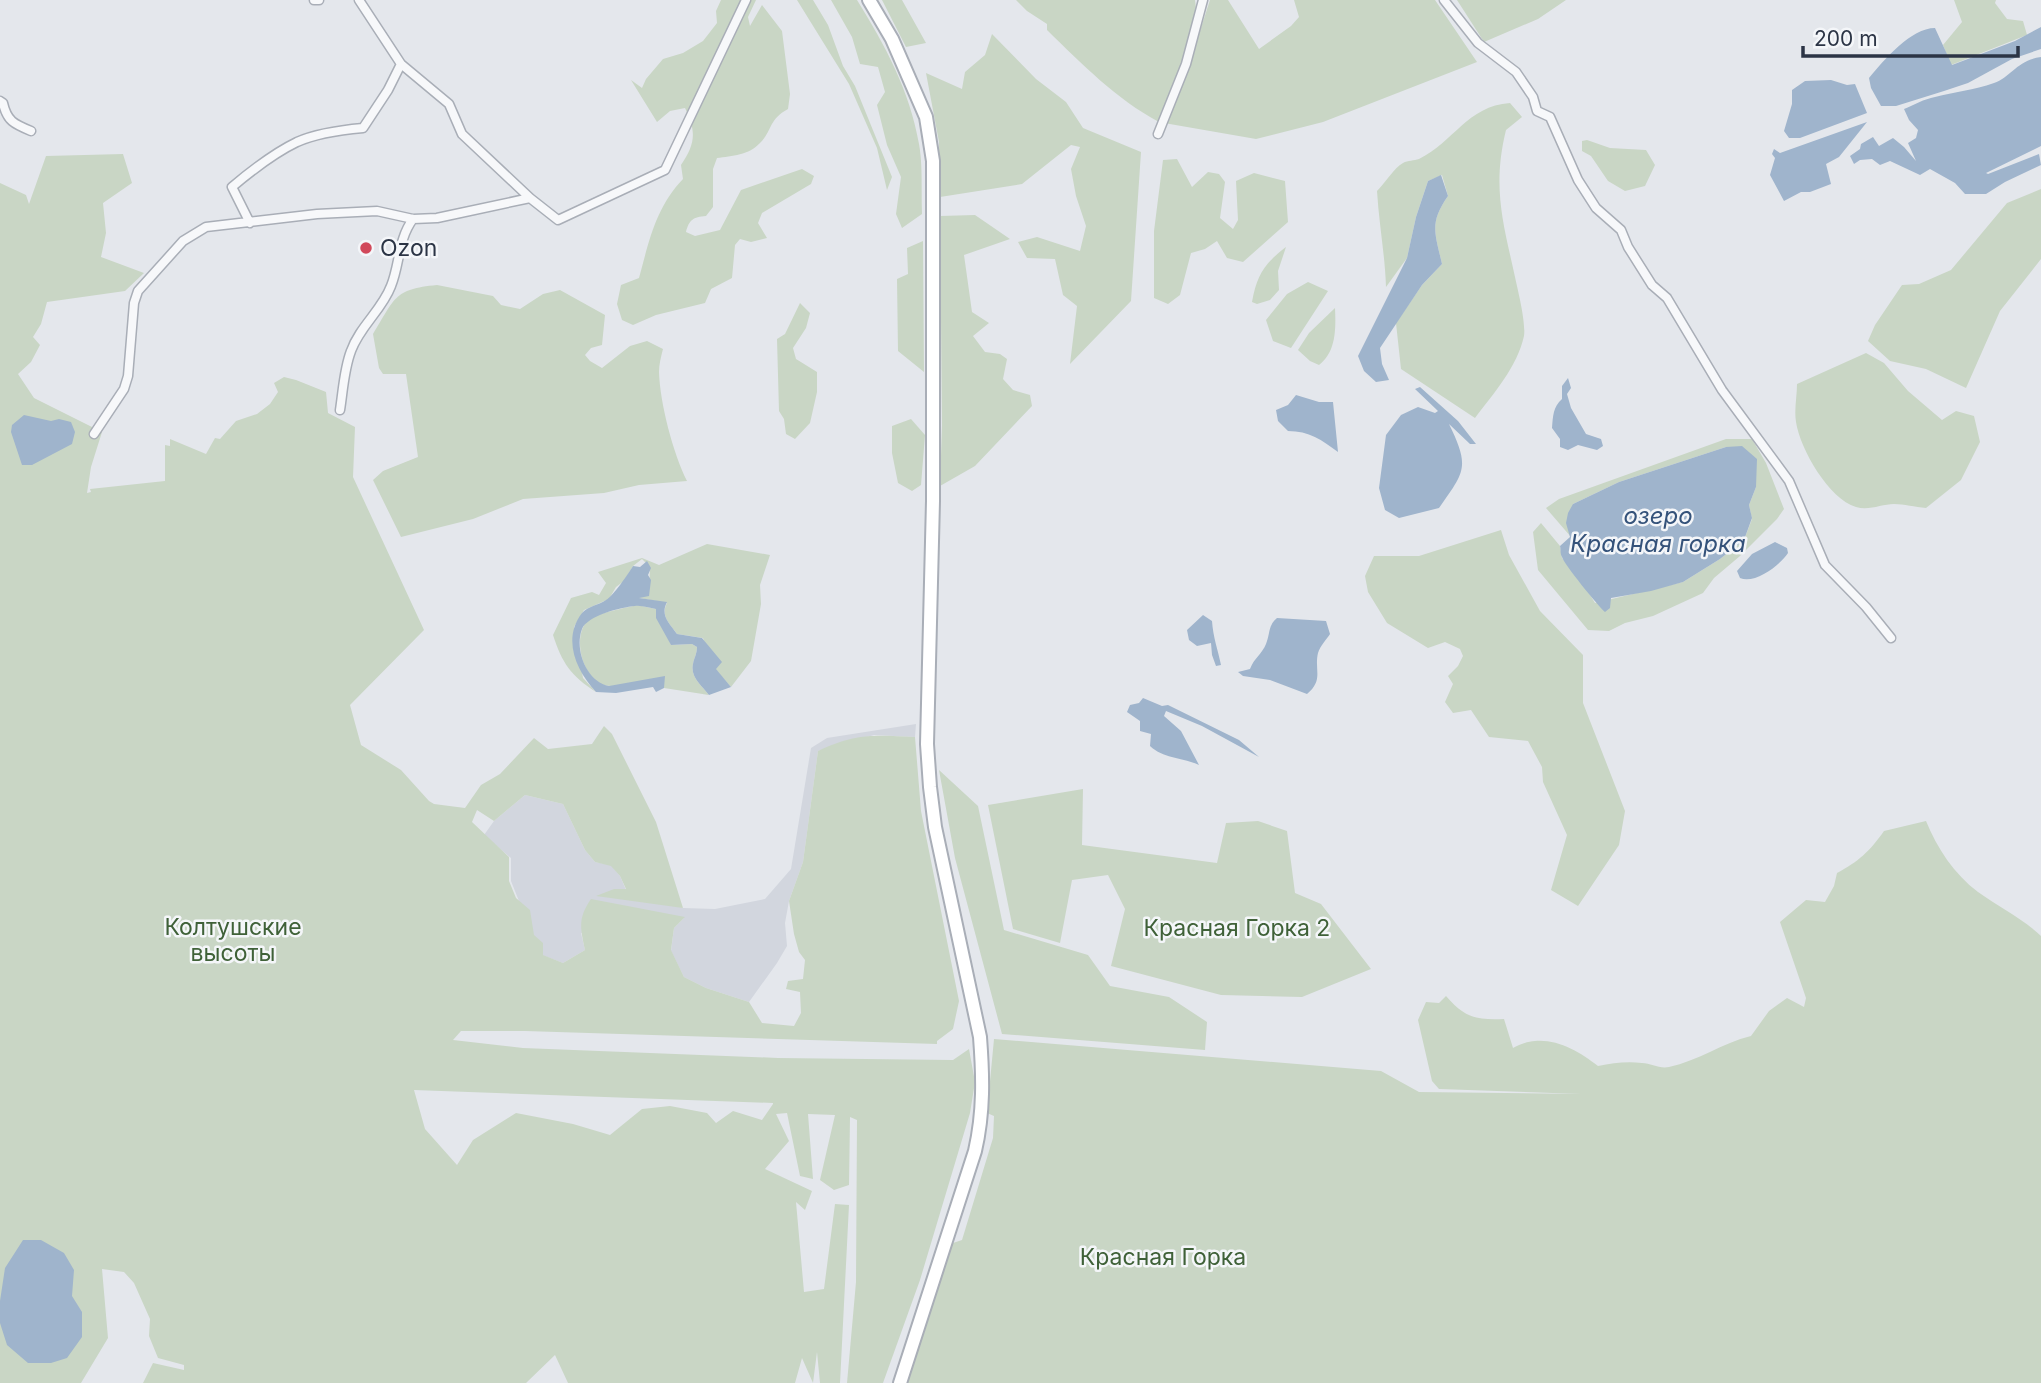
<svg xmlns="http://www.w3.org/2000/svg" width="2041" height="1383" font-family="Inter,sans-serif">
<rect width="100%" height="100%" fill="#e4e7ec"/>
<!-- built -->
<path fill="#d2d6de" d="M916 724 915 737 874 735 818 751 803 862 789 901 785 923 787 946 777 963 749 1002 706 988 684 977 671 951 674 928 684 918 581 933 585 950 563 963 542 955 527 929 525 916 511 881V858L484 835 494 821 525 795 563 804 585 850 595 862 611 865 620 876 626 890 683 908 715 909 765 899 791 869 811 748 827 738Z"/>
<!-- green -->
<path fill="#c9d6c5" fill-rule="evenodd" d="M721 0H756L748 17 750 26 762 5 782 31 790 94 788 109C768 120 773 130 760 143 749 155 732 156 717 158L713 169V207L706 216C693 217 689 220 686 232L695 236 720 230 741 190 802 169 814 176 811 184 762 213 758 223 767 238 751 242 740 239 735 245 732 278 711 289 705 303 656 315 633 325 622 320 617 304 621 285 639 278C649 241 656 207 683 179L681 165C695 144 697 132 685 108L670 111 657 122 631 80 642 88 646 79 663 59 683 53 703 41 717 23 716 11Z
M797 0H813L828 25 843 66 855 86 892 177 887 190 877 148 849 84Z
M831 0H857C885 45 910 91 919 144 923 166 921 191 922 214L902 228 896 214 901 177 887 145 877 105 885 92 878 67 860 64 852 37Z
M882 0H902L926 43 906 47Z
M1016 0H1195L1196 9 1176 83 1159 122C1116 99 1082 64 1047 30V24L1027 11Z
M1210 0H1228L1259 49 1291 26 1299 17 1294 0H1435L1477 62 1323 122 1256 139 1164 123 1188 68Z
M1457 0H1566L1538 19 1484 42Z
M1954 0H1996L1995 3 2007 19 2023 21 2027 35 1951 65 1943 45 1962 22Z
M992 34 1036 79 1066 102 1083 128 1141 152 1131 301 1070 364 1077 306 1063 295 1055 259 1027 258 1018 242 1037 237 1080 251 1086 226 1076 196 1071 169 1080 147 1071 145 1022 184 940 197 939 142 926 73 962 89 965 72 985 55Z
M1510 103 1522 117 1506 130C1492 187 1503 222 1515 277 1518 291 1526 322 1524 336 1517 367 1494 393 1475 418L1401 369 1396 323 1422 285 1442 264C1435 233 1429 223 1448 196L1442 175 1428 181 1416 217 1407 258 1386 287C1385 255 1379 224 1377 191 1385 183 1394 168 1403 163 1408 160 1414 161 1419 159 1454 142 1467 106 1510 103Z
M1587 140 1610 148 1646 150 1655 165 1645 186 1625 191 1608 181 1591 156 1582 151V141Z
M123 154 132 183 103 203 106 233 101 257 144 273 125 291 47 302 41 324 33 337 40 345 31 362 18 374 34 398 102 432 91 467 87 493 91 492 90 489 165 481V445L170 446V439L206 454 215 438 220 439 236 421 257 414 270 404 278 392 274 383 284 377 296 380 326 392 328 413 355 427 353 477 424 630 350 705 361 745 401 770 429 801 434 804 465 808 481 785 500 774 534 738 548 749 592 744 604 726 612 734 656 822 683 908 596 896 614 889H626L620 876 611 866 595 862 585 850 563 804 525 795 494 821 477 810 472 822 509 857V881L516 898 530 910 534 935 543 943V955L563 963 585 950C580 927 578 918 591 899L685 917 674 928 671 950 684 977 706 988 749 1002 762 1023 794 1026 801 1013 800 992 786 989 788 981 803 979 805 960 799 952 794 934 789 901 803 862 818 751C856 733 874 735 915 737L921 811 959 1001 953 1029 937 1041V1044L525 1031H461L453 1040 523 1048 778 1058 953 1060 969 1049 975 1082 970 1113 920 1280 883 1383H847L856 1282 857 1120 850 1117 849 1185 834 1190 820 1180 835 1115 808 1114 813 1179 800 1176 787 1113 776 1114 789 1141 765 1169 812 1191 805 1210 796 1202 804 1292 824 1289 835 1204 849 1205 840 1383H820L817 1352 813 1383 802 1358 795 1383H568L555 1355 526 1383H143L153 1363 184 1370V1365L158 1358 149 1336 150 1319 134 1283 124 1272 102 1269 108 1338 81 1383H0V183L26 195 29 204 46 156ZM414 1090 773 1103V1104L762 1120 733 1111 716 1123 707 1113 670 1106 642 1109 610 1135 573 1124 516 1113 473 1140 457 1165 425 1129Z
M1177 159 1192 187 1208 172 1219 174 1225 182 1220 218 1233 229 1238 220 1236 181 1254 173 1285 181 1288 222 1243 262 1227 258 1217 241 1205 249 1191 253 1180 295 1168 304 1154 298V231L1163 160Z
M2041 189V259L2000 311 1966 388 1926 369 1890 361 1868 341 1875 325 1902 285 1919 284 1951 270 2007 203Z
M975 215 1010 239 964 255 972 312 989 323 973 336 985 352 1000 354 1007 359 1003 379 1013 390 1030 395 1032 406 975 466 940 486 942 425 940 216Z
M923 241 924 372 898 351 897 279 908 274 907 248Z
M1286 247 1278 271 1279 290 1270 300 1257 304 1252 302C1257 275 1264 264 1286 247Z
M1308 282 1328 291 1291 348 1273 341 1266 320 1287 294Z
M437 285 493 296 501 305 520 309 543 294 560 290 605 315 602 345 591 348 585 355 590 361 602 368 630 346 647 341 663 349C661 357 659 364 659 372 660 403 673 453 687 481L639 485 604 493 523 499 473 519 401 537 373 480 383 471 418 457 406 374H383L379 368 373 334C395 299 393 289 437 285Z
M800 303 810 313 806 328 793 348 796 359 817 372V392L810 423 795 439 786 434 784 419 779 411 777 339 785 334Z
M1335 308C1336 329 1336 352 1319 365L1310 361 1298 350 1309 333Z
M1866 353 1884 363 1908 391 1942 420 1956 411 1974 416 1980 442 1961 480 1926 508C1915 507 1904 504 1894 504 1882 504 1869 511 1856 507 1829 499 1800 449 1796 422 1794 410 1797 396 1797 384Z
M911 419 925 435 921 485 912 491 898 483 892 453V426Z
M1726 439H1752L1766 463 1784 509 1777 519 1740 556 1714 578 1703 593 1653 616 1625 623 1609 631 1588 630 1538 570 1533 532 1541 523 1560 546 1562 558 1584 585 1595 603 1683 582 1720 559 1744 540 1752 519 1749 505 1756 487 1726 447 1619 482 1573 504 1571 537 1546 508 1559 499Z
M1501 530 1509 555 1540 611 1583 655V703L1625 811 1619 845 1578 906 1551 890 1567 835 1543 782 1542 767 1528 741 1489 737 1471 710 1453 713 1445 702 1453 684 1448 676 1458 666 1463 656 1460 649 1445 642 1428 648 1387 623 1368 592 1365 576 1374 556H1419Z
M707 544 770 555 760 585 761 604 751 661 731 687 715 669 703 638 677 634C670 624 660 616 667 603L634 597 649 594 650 567 642 559 633 566 624 581 616 587 609 599 584 610 574 627 583 678 596 692C571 676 562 663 553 635L571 598 592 592 599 595 606 583 598 572 642 558 659 565Z
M637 605 656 609 671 645 692 644 697 647C697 654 694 658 693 664 690 677 702 686 709 695L664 688V677C649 680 618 689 604 685 582 679 571 635 589 619 597 613 626 608 637 605Z
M939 770 978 806 1004 930 1088 955 1110 986 1169 997 1207 1022 1205 1050 1002 1034 955 858Z
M1083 789 1082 845 1217 863 1226 823 1258 821 1287 831 1295 893 1321 904 1371 969 1302 997 1221 995 1111 966 1125 909 1108 875 1072 880 1060 943 1013 929 988 805Z
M1926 821C1937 848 1954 874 1978 892 1999 907 2022 918 2041 936V1383H906L950 1244 962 1240 993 1138 994 1116 987 1113 994 1039 1381 1071 1419 1092 1582 1094 1439 1089 1432 1081 1418 1020 1426 1002 1439 1003 1446 996C1465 1018 1476 1020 1504 1019L1513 1048C1519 1045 1528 1041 1535 1041 1558 1039 1580 1052 1598 1066 1613 1063 1627 1061 1642 1063 1651 1063 1659 1069 1669 1067 1698 1061 1722 1043 1751 1036L1769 1011 1787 998 1804 1007 1806 998 1780 922 1806 900 1825 902 1834 886 1837 873C1858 862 1870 851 1884 831Z"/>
<!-- water -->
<path fill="#9fb4cc" d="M2041 27V49L2012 59 1968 83 1944 91 1896 106H1881L1871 88 1869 78C1884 60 1911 28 1935 28L1952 65 2015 41Z
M2041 57V146L1986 173 1988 174 2039 154 2041 165 2005 182 1986 194H1965L1955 183 1930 169 1920 175 1890 161 1880 165 1872 159 1860 160 1854 164 1850 156 1860 149 1861 144 1873 137 1879 146 1893 138 1904 147 1916 161 1908 143 1916 138 1918 130 1909 120 1904 109C1914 105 1924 99 1935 97 1954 92 1974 90 1994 83 2011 77 2017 60 2041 57Z
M1831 80 1847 85 1855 84 1867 113 1800 138H1789L1784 131 1792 104V90L1805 81Z
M1867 122 1839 157 1826 164 1831 184 1810 192H1801L1784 201 1770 175 1775 158 1772 154 1774 149 1780 153Z
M1441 175 1448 196C1429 223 1435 233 1442 264L1422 285 1380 348 1382 364 1389 380 1376 382 1364 371 1358 356 1407 258 1416 217 1428 181Z
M1568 378 1571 388 1567 394 1571 408 1586 434 1601 439 1603 446 1597 450 1578 445 1568 450 1560 447V439L1552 428C1553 416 1553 407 1562 399V386Z
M1420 387 1458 421 1476 444H1470L1449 424C1470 467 1465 471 1439 508L1399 518 1385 510 1379 488 1386 435 1401 415 1418 407 1435 413 1438 411 1415 389Z
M1296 395 1319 402H1333L1338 452C1322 440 1309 431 1288 431L1278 421 1276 410 1288 405Z
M24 415 51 421 59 419 71 422 75 432 72 444 32 465H22L11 432 12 425Z
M1742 446 1757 459 1756 487 1749 505 1752 518 1744 540 1720 559 1683 582 1651 591 1611 598 1610 608 1605 612C1598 606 1564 564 1562 557 1560 554 1561 550 1560 546L1570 537 1566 523 1568 513 1573 504 1619 482 1726 447Z
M1775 542 1787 548 1788 553C1779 566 1755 584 1740 578L1737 571 1752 554Z
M647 561 651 568 648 575 651 580 649 596 639 598 667 602C660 615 669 623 677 634L702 638 722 662 716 669 731 687 709 695C702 686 690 677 693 664 694 658 697 654 697 647L692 644 671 645 656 618V609C649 608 641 605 635 606 621 607 587 616 582 629 574 650 587 682 609 686L665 676 664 688 656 692 653 687 616 693 596 692C576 670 562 639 582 613 588 606 599 605 606 600 614 595 628 574 633 566L640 567Z
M1203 615 1212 621C1213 637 1218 650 1221 665L1216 666 1212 655 1211 643 1197 646 1189 640 1187 630Z
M1277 618 1326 621 1330 634C1327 639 1320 646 1318 653 1314 670 1324 680 1307 694L1270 680 1243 676 1238 672 1250 669C1254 658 1262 654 1266 644 1270 635 1268 625 1277 618Z
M1143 698 1162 706 1168 705 1239 740 1259 757 1202 726 1166 711 1164 716 1181 731 1199 765C1181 757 1164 759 1150 746L1151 734 1140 731V721L1127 712 1130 705 1139 703Z
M23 1240H41L64 1253 74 1270 72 1296 82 1312V1337L67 1358 51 1363H28L7 1345 0 1323V1301L5 1268Z"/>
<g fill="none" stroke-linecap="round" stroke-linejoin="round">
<!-- minor casing -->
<g stroke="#a9aeb7" stroke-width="11">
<path id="minor" d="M314 0H319
M359 0 401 64 449 104 462 134 530 198
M1444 0 1478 43 1516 72 1533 97 1537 111 1550 117 1578 180 1596 208 1621 230 1628 247 1652 285 1667 298 1722 390 1789 481 1825 565 1866 607 1891 638
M0 101 3 103C7 121 14 124 31 131
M1158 134 1186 64 1203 0
M250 223 232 187C251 171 274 153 297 142 317 133 341 130 363 128L388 90 401 64
M340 410C343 391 344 369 351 351 360 326 382 310 391 286 400 264 398 239 413 219
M94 434 124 389 128 376 134 303 138 291 183 241 206 227 317 214 377 211 413 219 437 218 530 198 558 220 665 170 746 0"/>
</g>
<!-- secondary casing -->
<g stroke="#a9aeb7" stroke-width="16">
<path id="secondary" d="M869 0 892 39 926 117 933 161V501L927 744 930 787 935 827 980 1037C983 1076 984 1112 975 1151L900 1383"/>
</g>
<!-- minor -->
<use href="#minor" stroke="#f7f8fa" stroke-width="8"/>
<!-- secondary -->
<use href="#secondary" stroke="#fff" stroke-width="12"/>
</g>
<!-- markers -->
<circle fill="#d1495b" stroke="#f4f6f9" stroke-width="2.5" cx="366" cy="248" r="7"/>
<g text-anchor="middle" stroke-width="5" stroke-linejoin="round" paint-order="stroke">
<!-- poi labels -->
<g font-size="23" fill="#2b3445" stroke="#f4f6f9" text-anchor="start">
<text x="380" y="256">Ozon</text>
</g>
<!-- park labels -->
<g font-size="23" fill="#3f6138" stroke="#f4f6f9">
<text x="233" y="935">Колтушские<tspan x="233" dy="26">высоты</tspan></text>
<text x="1237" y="936">Красная Горка 2</text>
<text x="1163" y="1265">Красная Горка</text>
</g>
<!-- water labels -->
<g font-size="24" font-style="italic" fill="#34527a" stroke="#f4f6f9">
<text x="1658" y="524">озеро<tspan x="1658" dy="28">Красная горка</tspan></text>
</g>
</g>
<!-- scale -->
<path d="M1803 46v10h215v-10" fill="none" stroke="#2b3445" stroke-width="3.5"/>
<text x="1814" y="46" font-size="21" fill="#2b3445" stroke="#f4f6f9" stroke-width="5" paint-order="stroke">200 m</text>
</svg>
